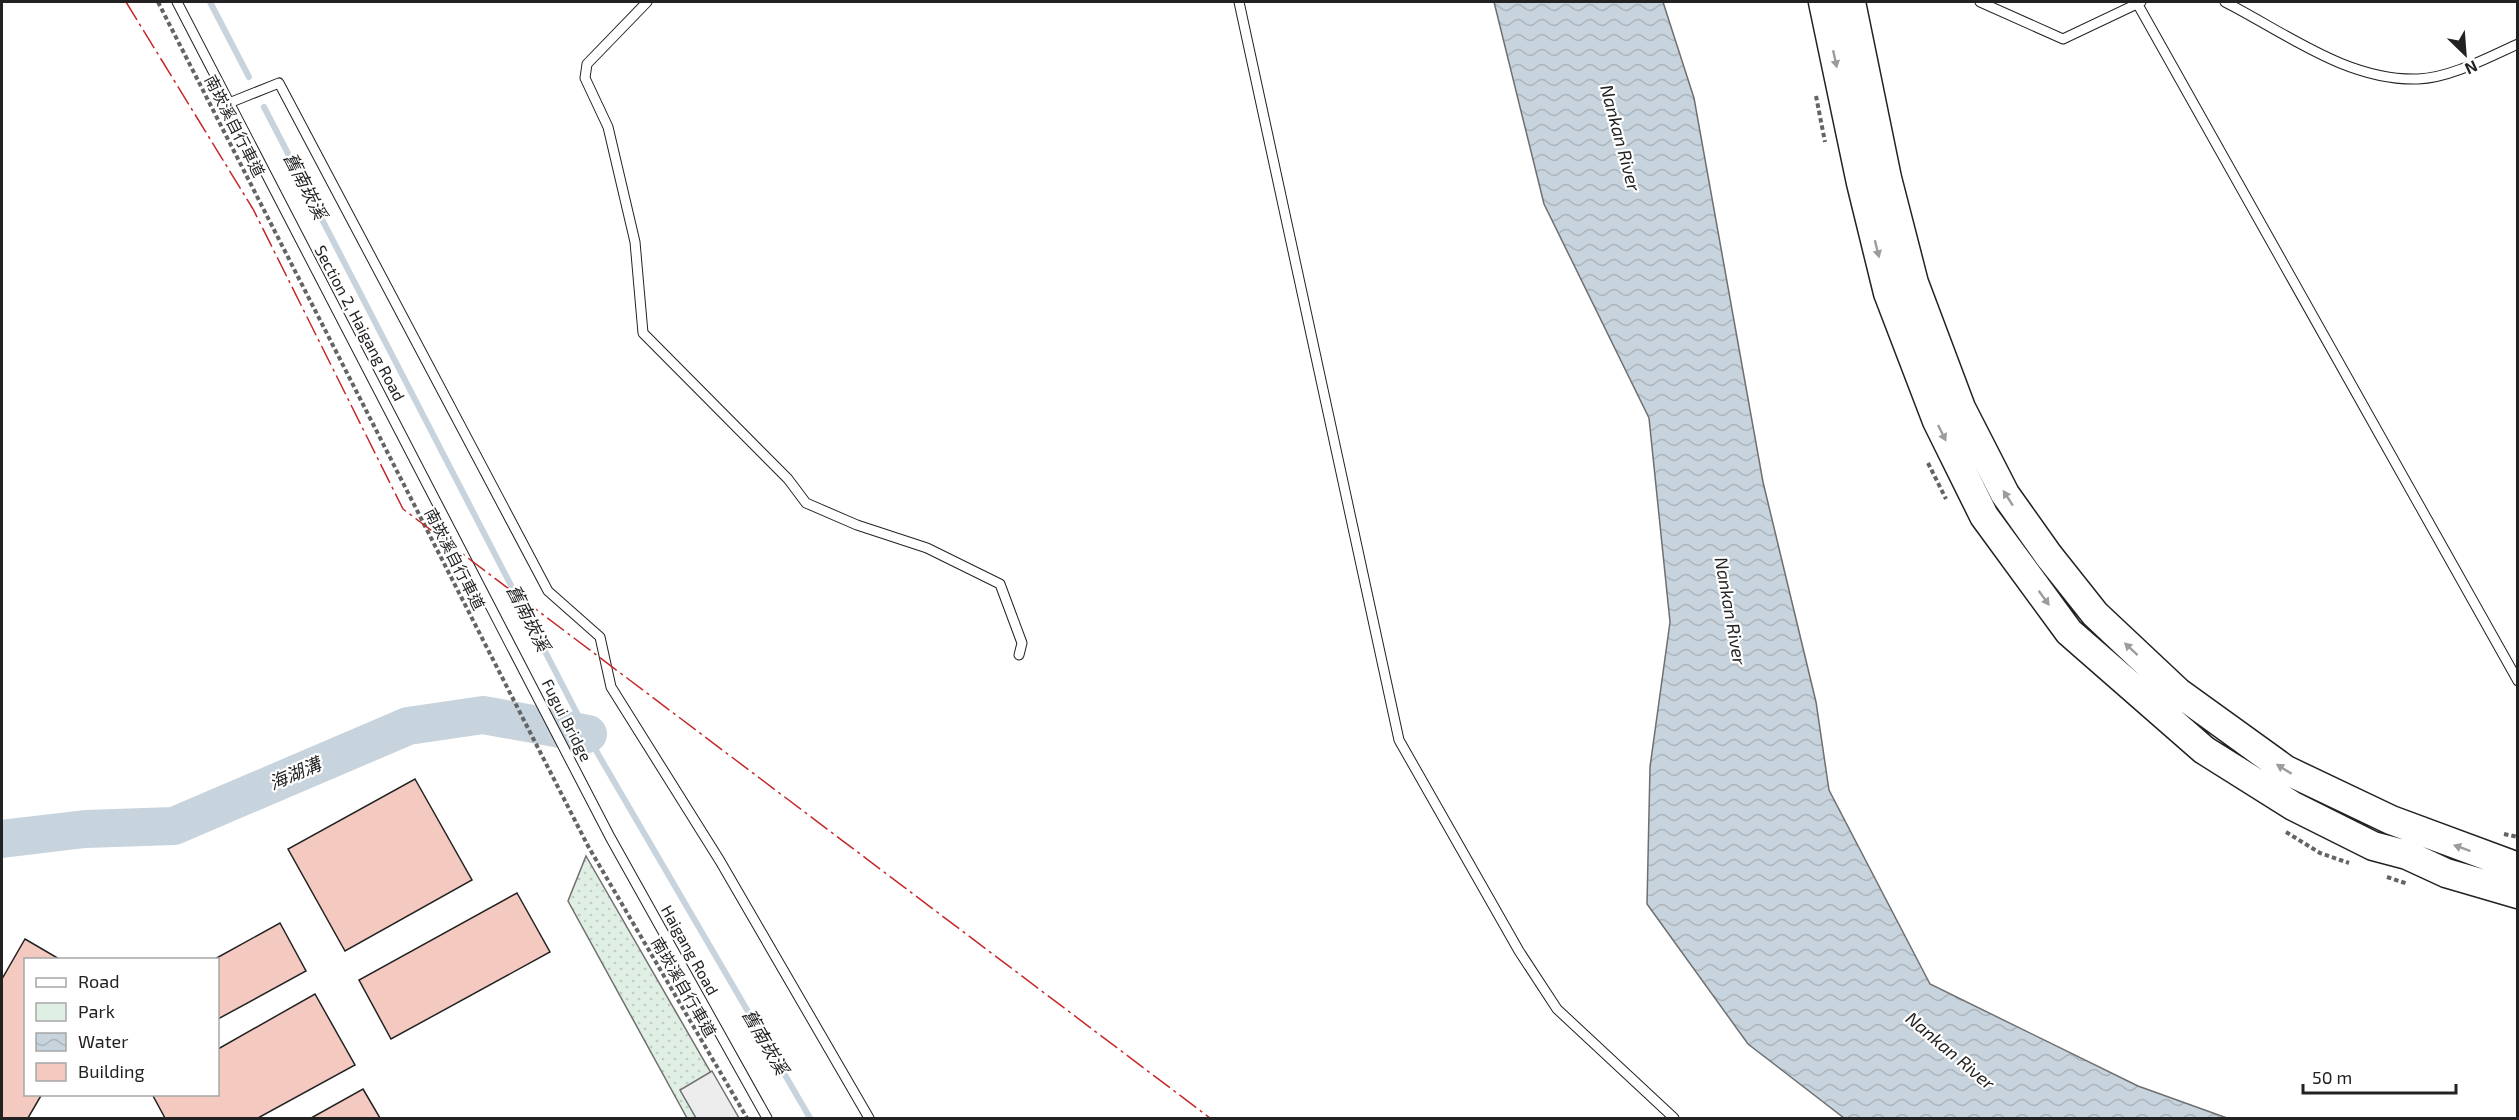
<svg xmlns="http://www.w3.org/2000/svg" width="2519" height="1120" font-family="'Exo 2','Noto Sans TC',sans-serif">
<defs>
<pattern id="green-dots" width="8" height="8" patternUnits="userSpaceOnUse" patternTransform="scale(1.5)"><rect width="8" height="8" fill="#e0efe3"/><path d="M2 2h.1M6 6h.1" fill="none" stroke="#c0cdc2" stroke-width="1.8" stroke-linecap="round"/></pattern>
<pattern id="water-waves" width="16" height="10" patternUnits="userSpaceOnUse" patternTransform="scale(1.5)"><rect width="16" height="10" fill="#c7d3dd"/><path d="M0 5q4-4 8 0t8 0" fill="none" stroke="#abb5bd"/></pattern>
</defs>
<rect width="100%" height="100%" fill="#fff"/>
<!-- green -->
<path fill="url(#green-dots)" stroke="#6f6f6f" stroke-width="1.5" d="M586 856 737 1118H687L568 901Z"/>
<!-- parking -->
<path fill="#ededed" stroke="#6f6f6f" stroke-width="1.5" d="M712 1071 739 1118H696L680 1090Z"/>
<!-- water -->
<path fill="url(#water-waves)" stroke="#6f6f6f" stroke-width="1.5" d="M1494 2H1663L1694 98 1763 482 1816 702 1829 790 1930 984 2138 1086 2227 1118H1844L1748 1044 1647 904 1650 767 1670 622 1649 418 1544 204Z"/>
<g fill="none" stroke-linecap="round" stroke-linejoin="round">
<!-- stream -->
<path stroke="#c7d3dd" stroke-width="6" d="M210 2 249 77
M264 107 598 754 810 1118"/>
<!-- river -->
<path stroke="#c7d3dd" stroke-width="38" d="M2 839 85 829 174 826 408 726 483 715 588 734"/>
</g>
<!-- building -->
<path fill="#f3c9c0" stroke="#222" stroke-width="1.5" d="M415 779 472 880 345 951 288 849Z
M517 893 550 952 391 1039 359 980Z
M280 923 306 971 218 1019V960H213Z
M25 939 61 960H26V1094H42L28 1118H2V979Z
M315 994 355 1065 258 1118H165L152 1094H218V1049Z
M363 1089 380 1118H311Z"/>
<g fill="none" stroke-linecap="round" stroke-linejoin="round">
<!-- lane casing -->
<g stroke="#222" stroke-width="11">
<path id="lane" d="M177 2 610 837 767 1118
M647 2 587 64 585 78 608 127 635 242 643 333 788 479 806 503 857 525 927 548 1000 584 1022 643 1019 655
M1239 2 1399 740 1519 951 1557 1009 1674 1118
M1980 2 2063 39 2141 2
M2225 2C2286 33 2347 81 2418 79 2450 78 2489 57 2518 44
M2137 3 2518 681
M229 103 279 83 548 591 600 637 611 687 720 861 869 1118"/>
</g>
<!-- primary casing -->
<g stroke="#222" stroke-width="31">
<path id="primary" d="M1823 2 1861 183 1888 293 1937 421 1984 516 2069 632 2204 750 2293 806 2373 846 2407 855 2446 873 2518 894
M1851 2 1887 178 1914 283 1961 408 2005 494 2049 556 2095 614 2178 692 2286 770 2391 820 2518 867"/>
</g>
<!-- path -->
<path stroke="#646464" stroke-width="4" stroke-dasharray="4.5 3" stroke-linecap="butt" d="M158 2 588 846 747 1118
M1816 96 1825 142
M1928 463 1946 499
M2286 832 2320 853 2349 863
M2504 834 2518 837
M2387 877 2408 884"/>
<!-- lane -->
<use href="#lane" stroke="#fff" stroke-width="9"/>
<!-- primary -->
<use href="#primary" stroke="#fff" stroke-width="28"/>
<!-- power -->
<path stroke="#c62828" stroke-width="1.5" stroke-dasharray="21 4.5 3 4.5" stroke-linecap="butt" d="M126 2 253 209 403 509 1210 1118"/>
</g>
<!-- one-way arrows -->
<defs><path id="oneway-solid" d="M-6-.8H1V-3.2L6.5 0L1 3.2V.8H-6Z" transform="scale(1.5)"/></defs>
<g fill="#9c9c9c">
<use href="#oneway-solid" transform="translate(1835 59) rotate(78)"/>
<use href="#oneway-solid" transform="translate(1877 249) rotate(76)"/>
<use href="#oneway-solid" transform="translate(1942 433) rotate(64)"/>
<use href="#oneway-solid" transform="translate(2008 498) rotate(-123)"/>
<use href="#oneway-solid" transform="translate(2044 598) rotate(54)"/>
<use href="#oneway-solid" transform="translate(2131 649) rotate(-137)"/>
<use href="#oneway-solid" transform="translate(2284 769) rotate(-148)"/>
<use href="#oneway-solid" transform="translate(2462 848) rotate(-160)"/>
</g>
<g text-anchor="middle" stroke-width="4.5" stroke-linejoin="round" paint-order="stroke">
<!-- street labels -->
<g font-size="16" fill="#222" stroke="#fff">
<text transform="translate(235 126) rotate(63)" y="6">南崁溪自行車道</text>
<text transform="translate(360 323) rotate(62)" y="6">Section 2, Haigang Road</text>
<text transform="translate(455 559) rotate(63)" y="6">南崁溪自行車道</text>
<text transform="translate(567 720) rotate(63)" y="6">Fugui Bridge</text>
<text transform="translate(690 950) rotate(61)" y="6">Haigang Road</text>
<text transform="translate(684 987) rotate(60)" y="6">南崁溪自行車道</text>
</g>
<!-- water labels -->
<g font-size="18" font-style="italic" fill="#222" stroke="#fff">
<text transform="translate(1620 138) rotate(75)" y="6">Nankan River</text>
<text transform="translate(305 186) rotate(63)" y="6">舊南崁溪</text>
<text transform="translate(1730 611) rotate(80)" y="6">Nankan River</text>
<text transform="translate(528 618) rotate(63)" y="6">舊南崁溪</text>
<text transform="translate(295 774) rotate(-23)" y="6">海湖溝</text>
<text transform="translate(765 1042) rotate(60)" y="6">舊南崁溪</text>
<text transform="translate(1950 1051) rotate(40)" y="6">Nankan River</text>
</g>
</g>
<!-- border -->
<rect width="2519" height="1120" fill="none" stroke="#222222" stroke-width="6"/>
<!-- legend -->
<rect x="24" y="958" width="195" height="138" fill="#ffffff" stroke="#a7a7a7" stroke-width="1.5"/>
<rect x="36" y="978" width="30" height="9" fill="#ffffff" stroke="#a7a7a7" stroke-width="1.5"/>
<text x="78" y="988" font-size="18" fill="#222222">Road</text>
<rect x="36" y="1003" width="30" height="18" fill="#e0efe3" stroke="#a7a7a7" stroke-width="1.5"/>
<text x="78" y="1018" font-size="18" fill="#222222">Park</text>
<rect x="36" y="1033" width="30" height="18" fill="url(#water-waves)" stroke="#a7a7a7" stroke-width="1.5"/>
<text x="78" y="1048" font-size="18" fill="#222222">Water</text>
<rect x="36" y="1063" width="30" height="18" fill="#f3c9c0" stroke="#a7a7a7" stroke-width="1.5"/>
<text x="78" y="1078" font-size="18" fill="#222222">Building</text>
<!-- north arrow -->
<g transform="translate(2465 54) rotate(155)" stroke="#ffffff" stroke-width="4.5" paint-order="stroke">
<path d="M0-4.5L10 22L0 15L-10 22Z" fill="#222222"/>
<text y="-9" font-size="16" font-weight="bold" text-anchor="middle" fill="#222222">N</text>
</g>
<!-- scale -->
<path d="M2303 1084v9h153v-9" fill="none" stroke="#222222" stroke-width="3"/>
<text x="2312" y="1084" font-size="18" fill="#222222" stroke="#ffffff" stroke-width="4.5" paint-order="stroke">50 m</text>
</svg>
